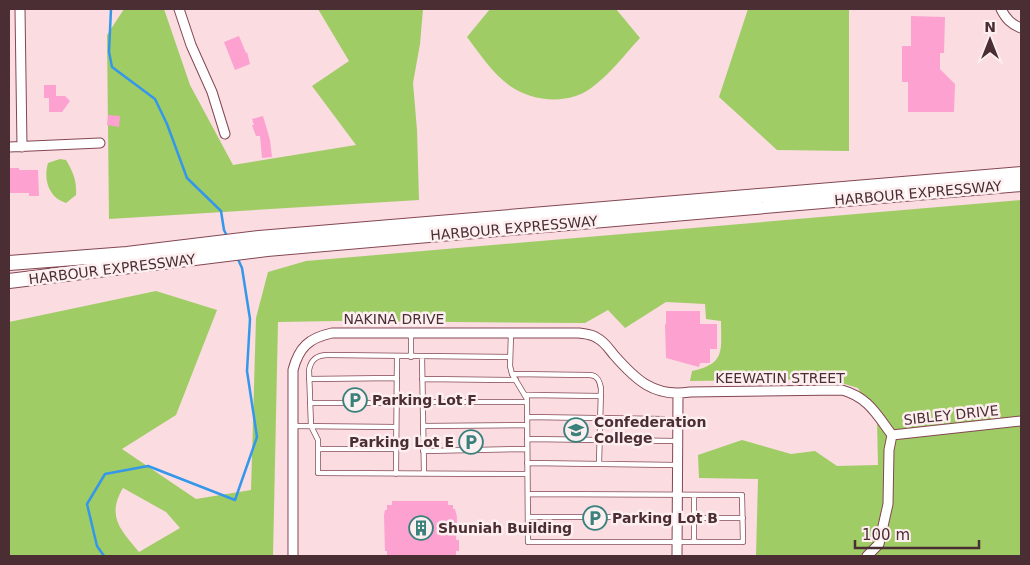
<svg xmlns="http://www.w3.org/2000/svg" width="1030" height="565" font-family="'DejaVu Sans',sans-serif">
<rect width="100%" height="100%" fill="#fadce1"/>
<!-- green -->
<path fill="#a0cc65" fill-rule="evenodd" d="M124 9H164L190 85 233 165 356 145 312 86 349 61 318 9H423L420 44 413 83 417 130 419 200 109 219 107 35Z
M490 9H616L640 38C626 53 612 72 595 85 572 105 535 103 510 86 492 73 480 54 467 37Z
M748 9H849V151L777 150 719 97Z
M60 159 66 160C73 171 77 182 76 195L66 203C49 198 43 180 48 163Z
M1021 200V556H756L758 479 699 478 698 455 742 440 791 454 815 451 837 466 878 465 877 420 858 388 828 379 690 381 692 371C726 364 721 350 721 321L706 319 705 304 666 302 625 328 608 310 585 323 337 321 278 322 273 556H9V322L156 291 217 310 176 415 122 449 196 499 251 490 256 318 268 272 306 261ZM123 488 166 512 180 528 139 552C121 530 106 517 123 488Z"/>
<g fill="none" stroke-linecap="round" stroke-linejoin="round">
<!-- stream -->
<path stroke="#3597ea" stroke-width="2.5" d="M111 9 109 52 112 67 155 99 167 124 187 178 221 211 224 230 228 238
M104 556 97 546 87 504 105 474 148 466 235 500 257 437 247 371 250 319 242 268 237 257"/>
</g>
<!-- building -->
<path fill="#fca1d0" d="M911 16 945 17 944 53H940V69L955 84 954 112H908V82H902V46H911Z
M239 36 246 53 247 52 250 64 235 70 224 42Z
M44 85H56V96H65L70 101 62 112H49V98H44Z
M108 115 120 116 119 127 107 125Z
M263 116 270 140 272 157 262 158 260 136H256L252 125H254L252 119Z
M10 168H19V170H38L39 196H29V193H9V170Z
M666 311H700V324H717V349H710V363H700L699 367 666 358 665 324H666Z
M392 501H448V505H453V509H455L457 517 456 540H459V551H456V556H387V551H385L384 515 385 510H387V505H392Z"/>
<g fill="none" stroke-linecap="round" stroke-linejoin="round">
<!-- service casing -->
<g stroke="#834753" stroke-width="6">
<path id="service" d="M511 333 510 366 512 374 527 399 528 542H743L742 495 528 494
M411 357V333
M422 357 424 474
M510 357 328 355C317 355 311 359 309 370L311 426 318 440V473L527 474
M512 374 589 375C598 375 600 382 601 389L599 464
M309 379 397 378
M422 379 516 380
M526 395 601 396
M423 402H527
M310 403H397
M527 417 663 419
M293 426 396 427
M423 426 527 425
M527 439 677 441
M318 449H396
M423 451 527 449
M527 463 677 465
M396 474 397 357
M694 495V541
M528 517H651
M694 518H743"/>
</g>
<!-- minor casing -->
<g stroke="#834753" stroke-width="11">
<path id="minor" d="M20 9 22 147
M179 9 191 45 212 92 225 134
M1001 9C1006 19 1011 24 1021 28
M9 147 100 143
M892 435 1021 421
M293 556V370C299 347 309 338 332 333H579C585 334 592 334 597 338 604 341 609 349 614 355 635 379 654 398 690 392L842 390C868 397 877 415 892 435
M677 556 678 394
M867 556 879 544 888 504 889 450 892 435"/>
</g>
<!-- primary casing -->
<g stroke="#834753" stroke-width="16">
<path id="primary" d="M9 263 127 254 259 238 1021 174
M9 281 267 249 1021 184"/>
</g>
<!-- service -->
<use href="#service" stroke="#fff" stroke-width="4.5"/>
<!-- minor -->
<use href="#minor" stroke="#fff" stroke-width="9"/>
<!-- primary -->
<use href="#primary" stroke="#fff" stroke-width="14"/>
</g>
<!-- icons -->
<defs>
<g id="parking-ring" transform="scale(1.25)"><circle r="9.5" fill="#fdeef0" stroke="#3a817c" stroke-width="1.5"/><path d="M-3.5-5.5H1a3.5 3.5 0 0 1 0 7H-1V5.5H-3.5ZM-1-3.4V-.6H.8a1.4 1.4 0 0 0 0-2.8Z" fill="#3a817c"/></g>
<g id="university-ring" transform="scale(1.25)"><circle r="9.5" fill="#fdeef0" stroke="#3a817c" stroke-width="1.5"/><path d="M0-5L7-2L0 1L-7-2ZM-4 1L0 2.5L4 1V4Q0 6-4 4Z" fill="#3a817c"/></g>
<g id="building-ring" transform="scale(1.25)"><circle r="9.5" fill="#fdeef0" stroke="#3a817c" stroke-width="1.5"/><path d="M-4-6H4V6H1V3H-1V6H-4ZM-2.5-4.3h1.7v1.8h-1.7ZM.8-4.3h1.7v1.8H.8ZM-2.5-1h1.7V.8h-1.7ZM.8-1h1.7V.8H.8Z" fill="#3a817c"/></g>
</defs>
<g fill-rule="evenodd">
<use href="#parking-ring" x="355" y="400"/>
<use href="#university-ring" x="576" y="430"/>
<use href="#parking-ring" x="471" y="442"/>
<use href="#parking-ring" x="595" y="518"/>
<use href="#building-ring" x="421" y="528"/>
</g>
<g text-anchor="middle" stroke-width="5" stroke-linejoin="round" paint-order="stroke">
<!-- street labels -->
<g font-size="14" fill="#4a2e33" stroke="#fdeef0">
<text transform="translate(918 193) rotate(-5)" y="5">HARBOUR EXPRESSWAY</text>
<text transform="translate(514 228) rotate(-5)" y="5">HARBOUR EXPRESSWAY</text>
<text transform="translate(112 269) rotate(-7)" y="5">HARBOUR EXPRESSWAY</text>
<text x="394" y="324">NAKINA DRIVE</text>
<text x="780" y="383">KEEWATIN STREET</text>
<text transform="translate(951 415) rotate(-6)" y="5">SIBLEY DRIVE</text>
</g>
<!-- poi labels -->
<g font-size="14" font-weight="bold" fill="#4a2e33" stroke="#fdeef0" text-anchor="start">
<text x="372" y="405">Parking Lot F</text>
<text x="594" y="427">Confederation<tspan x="594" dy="16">College</tspan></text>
<text x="454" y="447" text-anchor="end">Parking Lot E</text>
<text x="612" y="523">Parking Lot B</text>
<text x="438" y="533">Shuniah Building</text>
</g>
</g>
<!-- border -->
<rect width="1030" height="565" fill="none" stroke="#4a2e33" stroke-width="20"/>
<!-- north arrow -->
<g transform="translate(990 40)" stroke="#fdeef0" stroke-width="4" paint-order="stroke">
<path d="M0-4L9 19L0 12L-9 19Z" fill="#4a2e33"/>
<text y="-8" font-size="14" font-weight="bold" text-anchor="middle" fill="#4a2e33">N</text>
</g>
<!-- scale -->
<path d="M855 540v8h124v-8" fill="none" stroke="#4a2e33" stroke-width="2.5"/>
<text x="862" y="540" font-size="15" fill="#4a2e33" stroke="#fdeef0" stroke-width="4" paint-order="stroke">100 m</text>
</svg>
